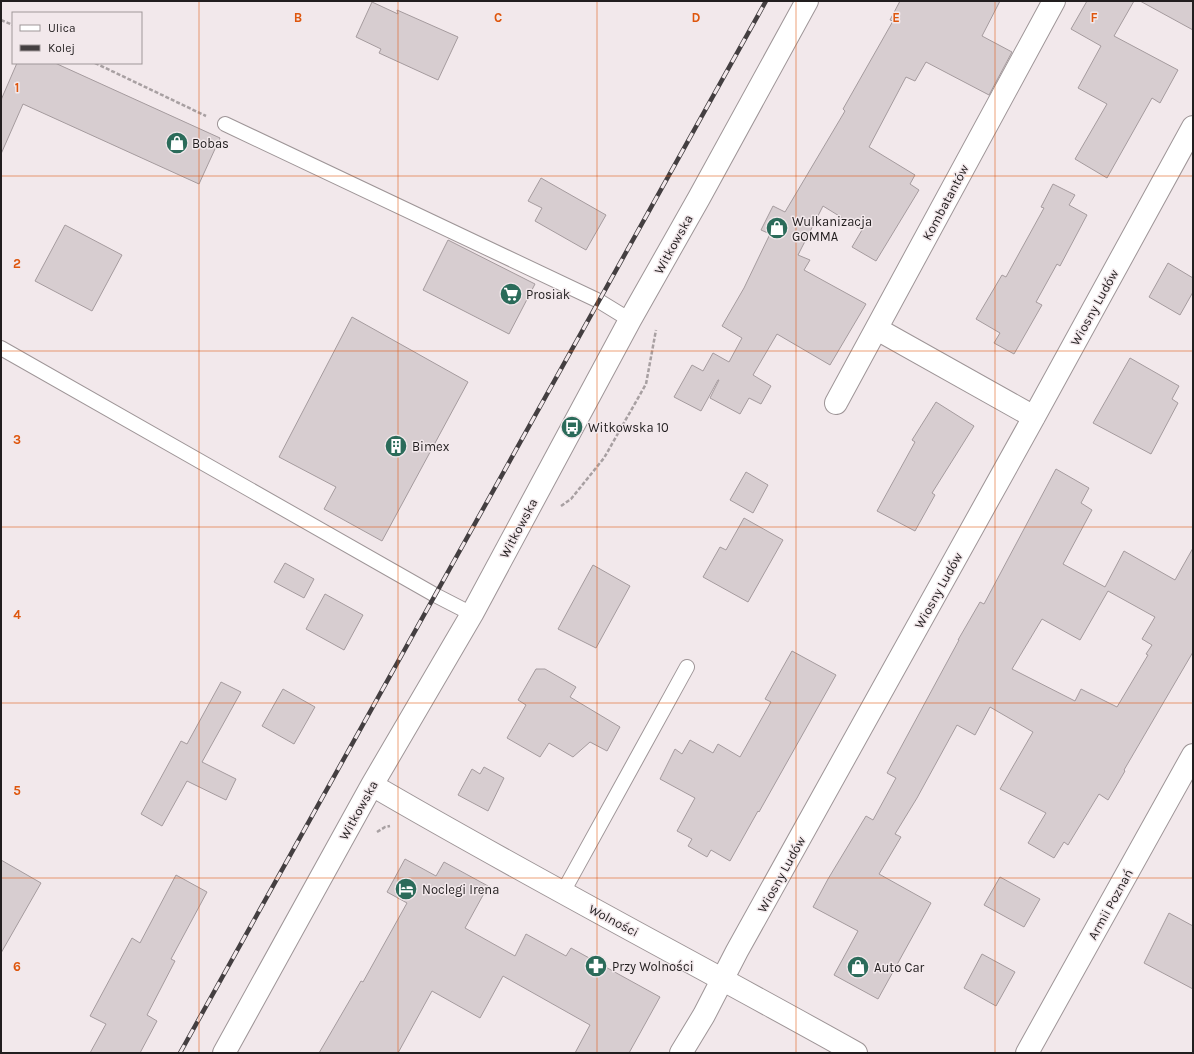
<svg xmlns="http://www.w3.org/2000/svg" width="1194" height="1054" font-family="Karla,sans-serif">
<rect width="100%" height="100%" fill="#f2e8eb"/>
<!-- building -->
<path fill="#d7cdd0" stroke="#a59b9e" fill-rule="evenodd" d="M900 1H1000L982 36 1012 52 989 95 926 62 915 81 906 77 869 147 915 175 910 184 919 190 876 261 852 247 862 230 823 206 798 255 810 260 804 270 866 304 830 365 777 334 753 375 771 386 761 404 749 398 740 414 710 398 719 380H718L701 411 674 397 692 365 703 371 713 353 729 362 742 338 722 326 744 288 770 234 761 230 773 206 785 212 845 111 843 109 893 21 890 20Z
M1087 1H1134L1114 36 1178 70 1160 103 1152 98 1107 178 1075 159 1107 104 1078 88 1101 46 1071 29Z
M1140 1H1193V30Z
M372 2 398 14 397 10 458 37 438 80 379 53 381 49 356 37Z
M17 63H55L220 138 199 184 23 104 1 154V100Z
M541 178 606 215 586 250 535 221 542 208 528 201Z
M1053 184 1075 195 1069 205 1087 215 1060 266 1057 264 1036 302 1042 305 1014 354 994 343 1000 333 976 319 1002 275 1006 277 1044 208 1041 207Z
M65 225 122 255 92 311 35 281Z
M448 240 535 284 509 334 423 290Z
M1168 263 1193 278V292L1180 315 1149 297Z
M352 317 468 382 382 541 324 509 336 487 279 457Z
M1130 358 1179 386 1172 399 1178 403 1151 454 1093 423Z
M936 402 974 426 932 493 935 495 915 531 877 511 915 442 912 440Z
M1056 469 1089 488 1081 503 1092 510 1063 564 1105 587 1124 551 1175 580 1193 548V652L1124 770 1125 771 1108 800 1099 794 1068 845 1064 842 1054 858 1028 843 1046 813 1000 789 1033 732 990 707 975 735 957 725 917 798 895 834 901 837 879 874 931 903 878 999 834 975 858 931 813 907 828 879 866 816 873 820 896 778 887 773 959 640H958L980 602 984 604ZM1108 591 1155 617 1142 639 1152 645 1146 654 1148 655 1117 707 1081 689 1075 701 1012 669 1042 619 1080 640Z
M746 472 768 485 753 513 730 500Z
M744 518 783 540 748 602 703 577 720 547 726 550Z
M285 563 314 579 304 598 274 582Z
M593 565 630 586 596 648 558 629Z
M325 594 363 615 344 650 306 629Z
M792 651 836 675 759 812 758 811 730 861 711 850 707 857 688 846 692 839 677 831 695 798 660 779 675 749 682 754 690 740 713 753 718 744 740 757 771 702 765 699Z
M536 669H545L576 687 570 697 620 727 607 751 590 742 573 757 549 743 540 757 507 738 526 705 518 700Z
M221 682 241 692 202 762 236 779 226 800 187 781 162 826 141 814 181 741 187 744Z
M283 689 315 707 294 744 262 726Z
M484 767 504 778 488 811 458 795 472 769 480 774Z
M405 859 436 876 444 862 488 886 465 928 515 956 526 934 566 956 571 948 660 997 629 1053H575L590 1025 503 976 480 1018 432 991 398 1053H319L361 981 363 982 407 903 387 892Z
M1 860 41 883 1 953Z
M176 875 207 892 171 959 175 961 147 1015 157 1021 140 1053H90L106 1024 90 1016 132 938 140 943Z
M1000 877 1040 899 1024 927 984 905Z
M1169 913 1193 926V989L1144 963Z
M982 954 1015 972 996 1006 964 988Z"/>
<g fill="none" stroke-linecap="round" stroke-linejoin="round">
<!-- lane casing -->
<g stroke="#9e9597" stroke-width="16">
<path id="lane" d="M225 124 599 301 630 320
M1 348 435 595 472 614
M563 892 687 667"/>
</g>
<!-- street casing -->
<g stroke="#9e9597" stroke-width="24">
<path id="street" d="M877 329 1034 417
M836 403 1054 1
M681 1053 704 1015 737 951 1034 417 1193 127
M1027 1053 1193 755"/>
</g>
<!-- secondary casing -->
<g stroke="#9e9597" stroke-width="24">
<path id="secondary" d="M372 785C531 878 695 963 856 1053
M224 1053 372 785 472 614 630 320 699 198 807 1"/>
</g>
<!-- path -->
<path stroke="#a8a0a2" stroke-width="2.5" stroke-dasharray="4 2" stroke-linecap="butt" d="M1 20 13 25
M95 63 206 116
M561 506 571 499 604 458 646 384 656 330
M377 832 385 827 390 826"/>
<!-- lane -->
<use href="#lane" stroke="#fff" stroke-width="14"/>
<!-- street -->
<use href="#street" stroke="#fff" stroke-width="22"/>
<!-- secondary -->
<use href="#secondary" stroke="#fff" stroke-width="22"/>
<!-- rail casing -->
<g stroke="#443f41" stroke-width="4.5">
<path id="rail" d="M180 1053 766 1"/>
</g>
<!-- rail -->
<use href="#rail" stroke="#f2e8eb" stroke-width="3" stroke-dasharray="9" stroke-linecap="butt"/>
</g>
<!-- grid -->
<path fill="none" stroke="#de560d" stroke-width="1" stroke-opacity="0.55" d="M199 1V1053M398 1V1053M597 1V1053M796 1V1053M995 1V1053M1 176H1193M1 351H1193M1 527H1193M1 703H1193M1 878H1193"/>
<!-- icons -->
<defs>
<g id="shop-disc" transform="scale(1.15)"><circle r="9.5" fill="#2b6b5a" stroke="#f2e8eb"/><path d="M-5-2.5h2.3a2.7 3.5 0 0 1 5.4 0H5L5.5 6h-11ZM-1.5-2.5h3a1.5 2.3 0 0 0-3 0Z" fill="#fff"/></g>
<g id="supermarket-disc" transform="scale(1.15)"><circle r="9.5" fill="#2b6b5a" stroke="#f2e8eb"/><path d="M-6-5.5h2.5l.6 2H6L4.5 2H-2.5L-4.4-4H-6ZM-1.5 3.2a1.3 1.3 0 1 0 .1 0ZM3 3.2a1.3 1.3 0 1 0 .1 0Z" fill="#fff"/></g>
<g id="bus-disc" transform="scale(1.15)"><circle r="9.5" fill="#2b6b5a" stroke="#f2e8eb"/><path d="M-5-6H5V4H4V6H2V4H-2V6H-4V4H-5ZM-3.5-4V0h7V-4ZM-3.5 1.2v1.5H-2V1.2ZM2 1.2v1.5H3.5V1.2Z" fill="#fff"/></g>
<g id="building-disc" transform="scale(1.15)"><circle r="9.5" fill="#2b6b5a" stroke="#f2e8eb"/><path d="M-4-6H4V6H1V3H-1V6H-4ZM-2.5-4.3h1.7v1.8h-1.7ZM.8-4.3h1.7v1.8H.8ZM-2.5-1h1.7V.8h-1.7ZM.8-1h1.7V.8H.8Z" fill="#fff"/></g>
<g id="hotel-disc" transform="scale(1.15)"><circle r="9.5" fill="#2b6b5a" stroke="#f2e8eb"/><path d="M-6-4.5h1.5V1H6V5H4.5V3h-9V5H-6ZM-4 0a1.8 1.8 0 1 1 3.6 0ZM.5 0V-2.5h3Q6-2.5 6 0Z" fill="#fff"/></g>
<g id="pharmacy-disc" transform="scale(1.15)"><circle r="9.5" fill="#2b6b5a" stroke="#f2e8eb"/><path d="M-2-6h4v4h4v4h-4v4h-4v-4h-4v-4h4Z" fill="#fff"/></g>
</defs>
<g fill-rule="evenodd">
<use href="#shop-disc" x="177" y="143"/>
<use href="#shop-disc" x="777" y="228"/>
<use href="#supermarket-disc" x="511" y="294"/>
<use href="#bus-disc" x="572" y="427"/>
<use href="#building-disc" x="396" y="446"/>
<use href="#hotel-disc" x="406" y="889"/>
<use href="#pharmacy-disc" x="596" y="966"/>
<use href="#shop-disc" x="858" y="967"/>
</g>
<g text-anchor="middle" stroke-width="3" stroke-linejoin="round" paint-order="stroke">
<!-- poi labels -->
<g font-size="13" fill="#221e1f" stroke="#f2e8eb" text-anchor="start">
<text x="192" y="148">Bobas</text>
<text x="792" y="226">Wulkanizacja<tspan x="792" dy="15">GOMMA</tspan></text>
<text x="526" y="299">Prosiak</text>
<text x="588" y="432">Witkowska 10</text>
<text x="412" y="451">Bimex</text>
<text x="422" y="894">Noclegi Irena</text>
<text x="612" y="971">Przy Wolności</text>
<text x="874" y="972">Auto Car</text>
</g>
<!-- street labels -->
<g font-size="13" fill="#221e1f" stroke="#f2e8eb">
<text transform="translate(945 202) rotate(-62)" y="5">Kombatantów</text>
<text transform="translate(673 244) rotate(-61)" y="5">Witkowska</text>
<text transform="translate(1094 307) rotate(-61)" y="5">Wiosny Ludów</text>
<text transform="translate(518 528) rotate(-62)" y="5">Witkowska</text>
<text transform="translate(938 590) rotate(-61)" y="5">Wiosny Ludów</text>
<text transform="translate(358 810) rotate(-61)" y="5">Witkowska</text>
<text transform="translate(781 874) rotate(-61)" y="5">Wiosny Ludów</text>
<text transform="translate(1110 904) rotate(-61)" y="5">Armii Poznań</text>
<text transform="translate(614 920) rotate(28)" y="5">Wolności</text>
</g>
</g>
<g font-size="13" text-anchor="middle" font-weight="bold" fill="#de560d" stroke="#f2e8eb" stroke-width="3" stroke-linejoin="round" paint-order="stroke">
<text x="298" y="22">B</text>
<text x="498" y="22">C</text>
<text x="696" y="22">D</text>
<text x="896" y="22">E</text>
<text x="1094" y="22">F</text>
<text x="17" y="92">1</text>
<text x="17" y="268">2</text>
<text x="17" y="444">3</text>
<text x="17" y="619">4</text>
<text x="17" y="795">5</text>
<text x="17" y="971">6</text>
</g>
<!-- border -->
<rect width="1194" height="1054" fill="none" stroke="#221e1f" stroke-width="4"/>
<!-- legend -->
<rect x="12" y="12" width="130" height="52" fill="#f2e8eb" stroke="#9f9799"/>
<rect x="20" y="25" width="20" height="6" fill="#ffffff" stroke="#9f9799"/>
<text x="48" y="32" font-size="12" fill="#221e1f">Ulica</text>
<rect x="20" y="45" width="20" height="6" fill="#443f41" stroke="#9f9799"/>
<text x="48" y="52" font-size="12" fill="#221e1f">Kolej</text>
</svg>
